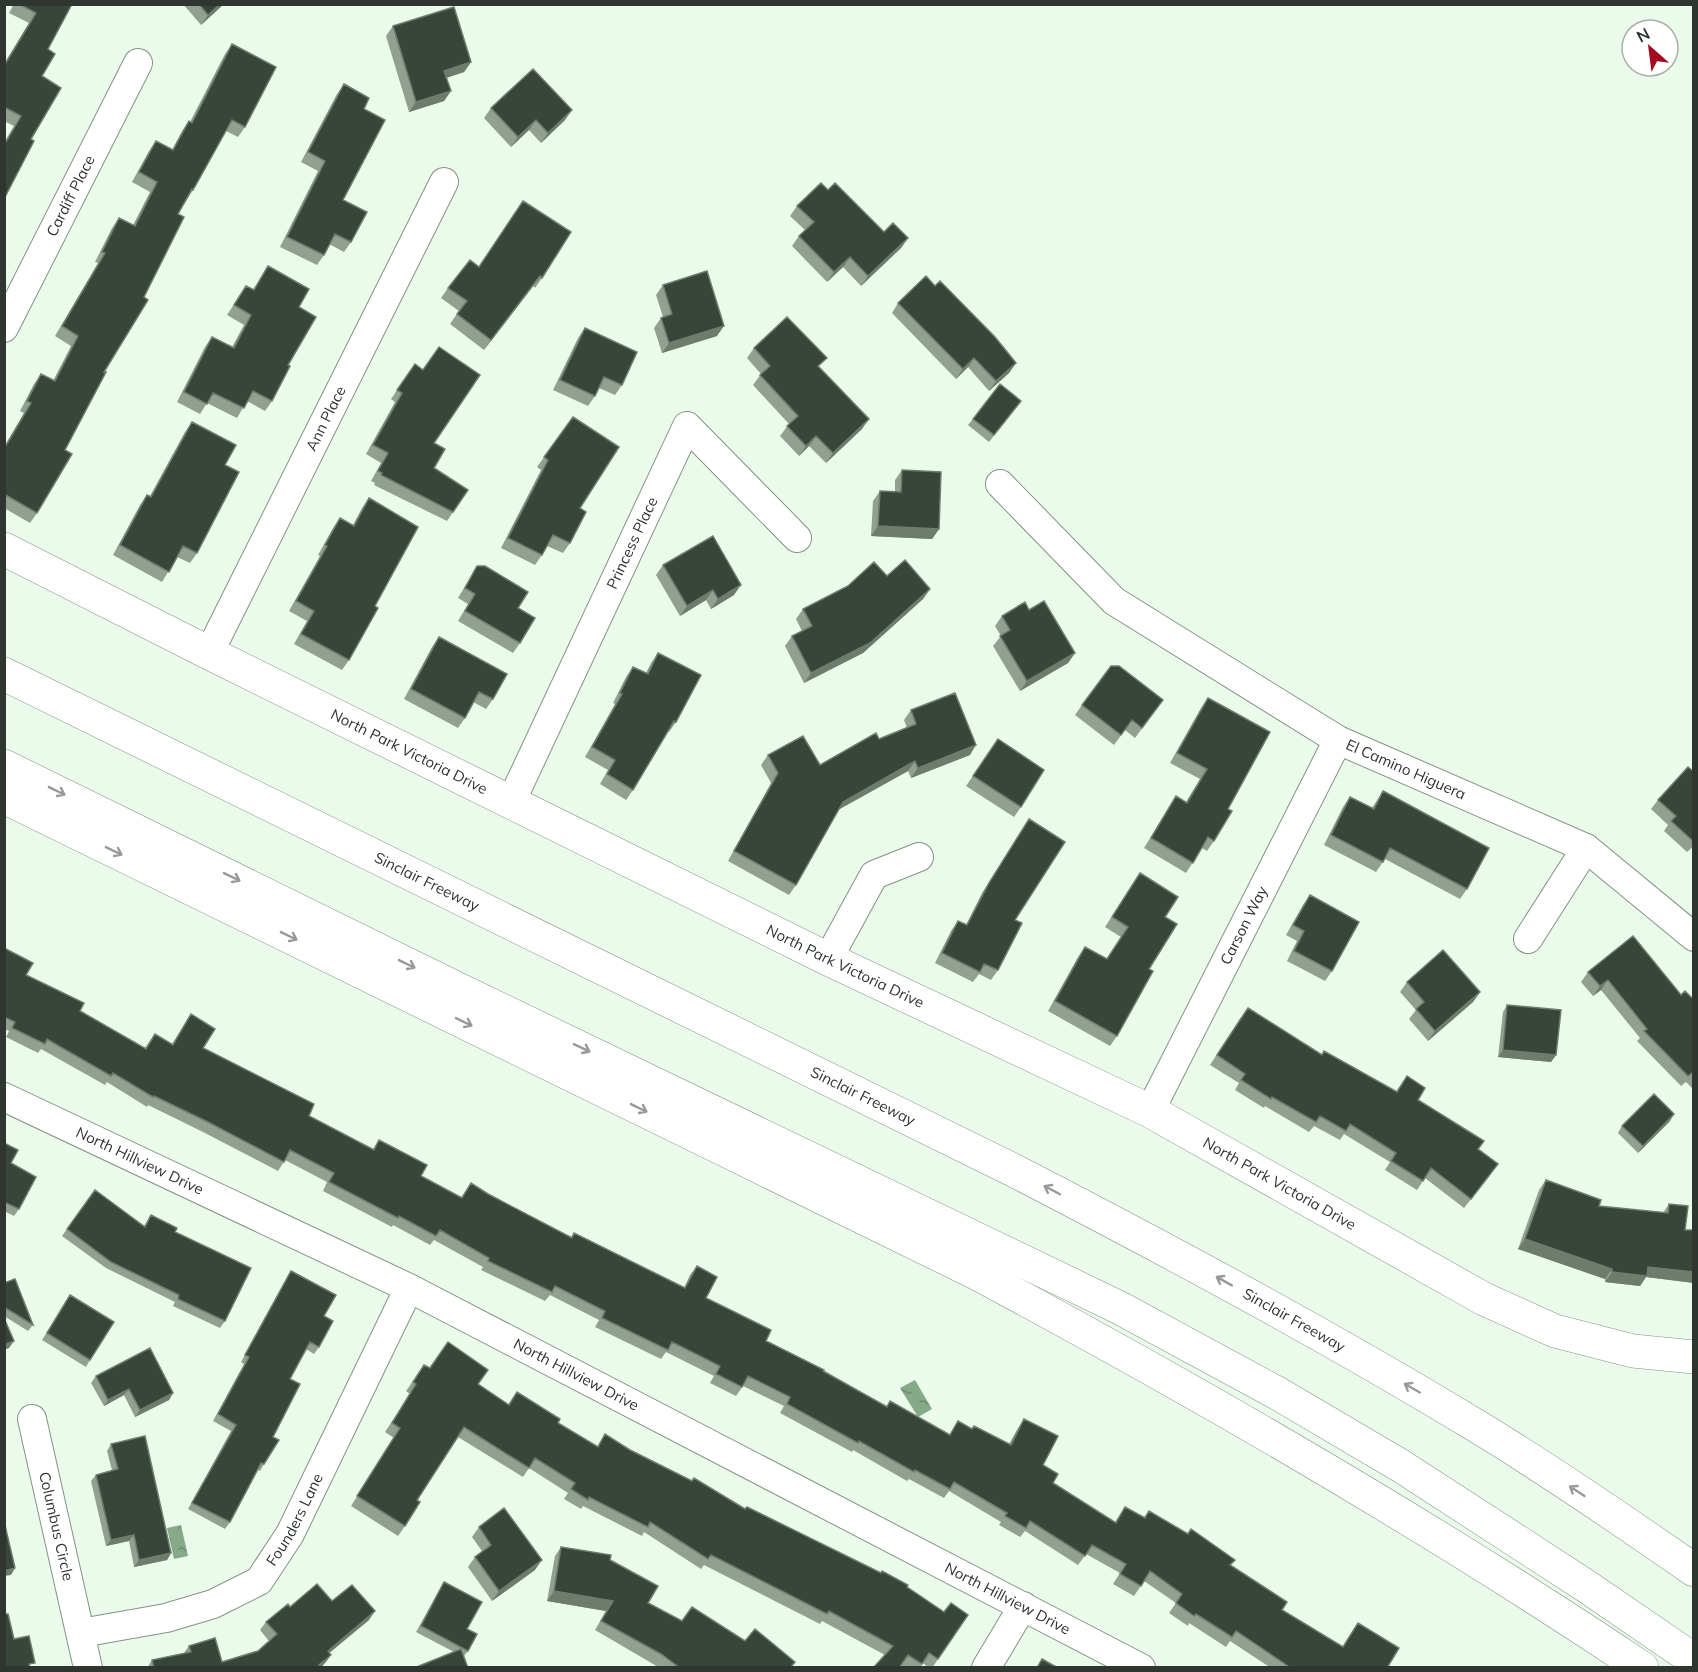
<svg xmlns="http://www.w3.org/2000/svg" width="1698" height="1672" font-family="Mulish,sans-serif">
<defs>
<pattern id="water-ripples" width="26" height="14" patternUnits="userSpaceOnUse" patternTransform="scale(1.5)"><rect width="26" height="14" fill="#86a987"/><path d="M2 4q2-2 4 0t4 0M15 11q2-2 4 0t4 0" fill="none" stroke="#6e8a6f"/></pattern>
</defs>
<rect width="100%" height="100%" fill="#ebfbeb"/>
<!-- water -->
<path fill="url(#water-ripples)" d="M915 1380 932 1409 918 1417 900 1388Z
M181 1525 188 1556 174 1559 167 1528Z"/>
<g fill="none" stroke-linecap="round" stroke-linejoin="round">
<!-- street casing -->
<g stroke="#849384" stroke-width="30">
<g id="street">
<path id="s1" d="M4 328 138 63"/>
<path id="s2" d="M1000 484 1114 601 1338 740 1586 848 1694 937"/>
<path id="s3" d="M209 653 444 182"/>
<path id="s4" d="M511 802 687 426 797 538"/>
<path d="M1528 939 1586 848"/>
<path d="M828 959 874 875 919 857"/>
<path id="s5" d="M4 1097 409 1288 1141 1668"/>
<path id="s6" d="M1150 1111 1338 740"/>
<path id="s7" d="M32 1419 88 1668"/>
<path id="s8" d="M81 1633 166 1618 213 1604 259 1581 290 1534 409 1288"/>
<path d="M986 1668 1023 1606"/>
</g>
</g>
<!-- secondary casing -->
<g stroke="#849384" stroke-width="34">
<g id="secondary">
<path id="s9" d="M4 549 209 653 828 959 1150 1111 1484 1299 1555 1331 1633 1351 1694 1357"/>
</g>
</g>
<!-- highway casing -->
<g stroke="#849384" stroke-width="34">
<g id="highway">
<path id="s10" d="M4 674 1015 1171C1170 1251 1325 1334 1475 1425 1549 1470 1622 1520 1694 1570"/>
<path d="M4 766 462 991 1120 1308 1277 1393 1401 1466 1586 1586 1694 1660"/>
<path d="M4 797 976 1273C1204 1395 1427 1524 1642 1668"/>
</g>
</g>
<!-- street -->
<use href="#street" stroke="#fff" stroke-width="28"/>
<!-- secondary -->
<use href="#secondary" stroke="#fff" stroke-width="33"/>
<!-- highway -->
<use href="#highway" stroke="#fff" stroke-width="33"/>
</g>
<!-- wall -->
<path fill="#92a092" d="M14 4H72L48 49 42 76 31 139 4 199 5 141 14 126 4 121V64L29 23 9 13Z
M183 4H224L201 25Z
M393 26 471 62 464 72 446 78 451 91 444 101 409 112 386 36Z
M232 44 245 127 238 137 226 131 193 190 178 214 104 372 65 450 37 513 30 523 4 508V447L24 413 20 411 34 384 41 374 53 381 71 346 55 336 98 263 95 262 112 228 119 218 133 225 150 192 132 182 149 151 156 141 172 150 182 131 189 121 190 122 225 54Z
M344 84 364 109 343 200 351 242 344 252 329 244 324 255 317 265 280 247 318 171 301 162 337 94Z
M491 108 565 120 541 143 529 130 511 147 484 118Z
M828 190 884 232 908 238 901 248 861 286 843 267 827 282 792 246 799 236 805 230 790 216 797 206Z
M516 211 542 278 535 288 533 286 484 350 450 324 459 311 441 298 448 288 479 267Z
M268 266 299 307 288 365 272 401 265 411 247 401 237 418 207 403 200 414 177 402 205 347 212 337 232 347 244 325 227 315 246 286 253 290Z
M663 285 717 336 662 353 654 328 661 318 663 317 656 295Z
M898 303 1016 363 1009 373 989 391 968 367 956 379 892 313Z
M585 328 622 385 615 395 599 388 595 396 588 406 553 390 578 338Z
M754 348 820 368 862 429 826 463 809 446 799 456 780 436 789 424 753 385 761 374 747 358Z
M415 364 434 443V468L468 490 447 521 374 485 375 483 371 481 381 463 366 454 395 402 391 399Z
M1021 401 989 442 968 425 973 419Z
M573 417 580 508 570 543 563 553 547 546 542 555 535 565 501 548 541 470 537 467Z
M192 422 197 553 190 563 177 557 162 582 113 555 140 505 147 495 150 496 185 432Z
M902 470 939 529 932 539 871 536 873 501 880 491H895V480Z
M369 498 375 606 349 660 342 670 294 644 307 621 289 611 320 556 318 555 333 528 340 518 353 525 362 508Z
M663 565 734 595 711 609 706 600 680 616 656 575Z
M477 566 520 643 513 653 458 621 468 604 458 598Z
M887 576 930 589 923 599 863 653 804 683 785 646 792 636 802 631 796 619 803 609Z
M1002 616 1075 653 1068 663 1020 691 993 646 1001 636 995 626Z
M439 637 493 699 486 709 473 702 465 718 458 728 404 699 432 647Z
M658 653 676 722 669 732 668 731 633 790 626 800 600 784 608 770 585 757 615 704 613 703 626 677 633 667 646 673 651 663Z
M1208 698 1228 809 1214 841 1207 851 1202 848 1186 873 1144 848 1176 796 1186 802 1200 779 1170 763 1201 708Z
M1163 700 1135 738 1125 730 1114 745 1075 715 1082 705Z
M911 710 970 755 911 778 908 771 838 810 796 885 789 895 728 861 771 783 761 765 768 755 820 765 907 728 904 720Z
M998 739 1021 807 1014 817 966 786Z
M1694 772V846L1687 852 1664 831 1668 825 1651 809 1658 800Z
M1383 791 1467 889 1460 899 1385 859 1376 872 1324 845 1343 807 1350 797 1372 808Z
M1029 819 1015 920 998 970 991 980 979 974 973 982 935 963 951 931 958 921 966 925 982 893Z
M1140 873 1165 917 1149 969 1117 1036 1110 1046 1048 1011 1078 957 1085 947 1107 959 1121 937 1105 927Z
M1310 895 1332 971 1325 981 1287 961 1297 941 1286 935 1303 905Z
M4 948 26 975 80 1011 145 1048 155 1034 172 1044 191 1014 203 1048 309 1116 373 1149 379 1140 421 1176 461 1198 471 1183 488 1194 571 1237 574 1233 684 1288 690 1275 697 1266 706 1298 766 1341 887 1406 890 1401 949 1435 958 1421 972 1429 1009 1444 1018 1428 1024 1419 1043 1465 1053 1483 1115 1522 1125 1507 1144 1517 1149 1511 1230 1565 1282 1610 1343 1647 1358 1623 1387 1668H1271L1230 1641 1226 1647 1189 1623 1188 1626 1169 1613 1176 1603 1144 1581 1134 1596 1113 1584 1120 1573 1086 1554 1078 1565 1025 1531 1020 1537 999 1525 1001 1522 949 1491 944 1498 909 1479 907 1481 853 1450 852 1452 780 1413 784 1406 743 1386 736 1396 710 1383 714 1376 666 1352 661 1359 595 1327 599 1320 550 1295 545 1301 481 1270 483 1267 434 1240 430 1245 393 1225 392 1227 323 1191 327 1182 285 1160 278 1171 201 1131 148 1105 147 1107 107 1082 105 1085 41 1049 38 1053 6 1037 9 1031 4 1029Z
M1588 972 1681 995 1694 1000V1090L1686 1082 1681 1086 1637 1041 1640 1038 1601 990 1593 996 1581 982Z
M1407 982 1480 992 1473 1002 1428 1041 1409 1019 1416 1010 1400 992Z
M1507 1005 1556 1055 1551 1062 1498 1057 1503 1012Z
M1241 1017 1322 1055 1396 1092 1407 1076 1418 1100 1478 1150 1491 1174 1464 1208 1425 1178 1417 1190 1385 1170 1390 1162 1344 1134 1340 1140 1314 1126 1309 1132 1265 1106 1264 1108 1235 1090 1239 1083 1210 1065Z
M1670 1121 1638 1153 1618 1133 1622 1126Z
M4 1143 11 1163 19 1209 14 1216 4 1211Z
M1546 1180 1599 1206 1663 1213 1669 1204 1685 1230H1694V1283L1646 1277 1640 1286 1605 1282V1279L1518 1249 1539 1190Z
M95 1190 144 1226 151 1215 175 1232 225 1321 220 1328 173 1306 175 1302 106 1268 62 1236Z
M291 1271 324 1316 319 1347 314 1354 306 1349 290 1379 264 1464 260 1471 258 1470 230 1522 225 1529 188 1509 231 1431 213 1421 244 1364 241 1362 287 1278Z
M4 1283 33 1325 28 1331 4 1316Z
M70 1295 90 1360 86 1367 42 1340Z
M424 1365 430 1368 478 1384 508 1405 517 1392 558 1423 597 1447 605 1434 630 1450 745 1509 907 1587 944 1612 968 1615 932 1668H929L923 1663 920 1668H905L885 1655 822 1621 820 1624 704 1565 701 1569 644 1532 642 1536 583 1506 581 1509 564 1499 568 1493 529 1468 523 1477 458 1437 417 1500 405 1526 398 1536 351 1506 394 1438 385 1432 410 1394 406 1391Z
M96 1376 173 1393 169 1400 135 1417 124 1395 104 1406 91 1383Z
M111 1444 171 1553 167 1560 134 1567 129 1541 106 1546 91 1481 96 1475 112 1470 107 1451Z
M479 1527 535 1570 492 1601 468 1567 475 1557 482 1551 472 1537Z
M561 1547 610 1560 648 1603 682 1621 745 1641 795 1662 791 1668H660L595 1630 606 1611 547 1601 555 1556Z
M444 1582 467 1629 468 1651 464 1656 454 1652 416 1632 440 1589Z
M332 1601 369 1620 329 1653 331 1655 321 1668H147L152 1660 184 1653 189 1646 222 1662 258 1651 269 1641 260 1630 266 1622 290 1607Z"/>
<!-- shaded-wall -->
<path fill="#6e7c6e" d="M220 4H224L201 25 208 15Z
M471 62 464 72 437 81 444 71Z
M451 91 444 101 409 112 416 102Z
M572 110 565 120 541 143 548 133Z
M536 120 529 130 511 147 518 137Z
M908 238 901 248 861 286 868 276Z
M850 257 843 267 827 282 834 272Z
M540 276 533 286 484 350 491 340Z
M724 326 717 336 662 353 669 343Z
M974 358 968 367 956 379 963 369Z
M1016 363 1009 373 989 391 996 381Z
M869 419 862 429 826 463 833 453Z
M816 436 809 446 799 456 806 446Z
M878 526 939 529 932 539 871 536Z
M741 585 734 595 711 609 718 599Z
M930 589 923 599 863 653 804 683 811 673Z
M713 590 706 600 680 616 687 606Z
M1075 653 1068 663 1020 691 1027 681Z
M976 745 970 755 911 778 918 768Z
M915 761 908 771 836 811 843 802Z
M1608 980 1601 990 1593 996 1600 986Z
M1480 992 1473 1002 1428 1041 1435 1031Z
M1503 1050 1556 1055 1551 1062 1498 1057Z
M1674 1114 1670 1121 1638 1153 1643 1146Z
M1525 1239 1612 1269 1605 1279 1518 1249Z
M1648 1267 1694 1272V1283L1646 1277 1640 1286 1605 1282 1612 1272Z
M14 1341 9 1348 4 1350V1345Z
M129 1389 124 1395 104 1406 108 1400Z
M173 1393 169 1400 135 1417 140 1410Z
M134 1535 129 1541 106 1546 111 1540Z
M171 1553 167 1560 134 1567 139 1560Z
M542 1560 535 1570 492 1601 499 1591Z
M15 1568 11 1575 4 1576V1571Z
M554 1591 613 1601 606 1611 547 1601Z
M375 1611 369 1620 322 1659 328 1651Z
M331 1655 325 1663 320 1668 319 1665Z"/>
<!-- building -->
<path fill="#384539" stroke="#6e7c6e" stroke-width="1.5" d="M19 4H72L48 49 55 54 42 76 61 88 31 139 34 141 4 199V141L6 142 21 116 4 107V66L36 13Z
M199 4H220L208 15Z
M454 7 471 62 444 71 451 91 416 102 393 26Z
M232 44 276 67 245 127 232 120 193 190 192 189 178 214 184 217 144 297 148 300 104 372H106L65 450 72 454 37 513 4 494V449L31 403 27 401 41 374 55 381 78 336 62 326 105 253 102 252 119 218 135 226 157 182 139 172 156 141 173 150 189 121 192 123Z
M533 69 572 110 548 133 536 120 518 137 491 108Z
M344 84 369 98 364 109 385 120 343 200 367 212 351 242 335 234 324 255 287 237 325 161 308 152Z
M821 183 828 190 835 183 884 232 893 223 908 238 868 276 850 257 834 272 799 236 814 222 797 206Z
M523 201 571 232 542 278 540 276 491 340 457 314 467 301 448 288 470 260 479 267Z
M268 266 309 289 299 307 316 317 288 365 290 366 272 401 253 391 244 408 213 393 207 404 184 392 212 337 234 348 251 315 234 305 246 286 254 290Z
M707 271 724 326 669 343 661 318 672 314 663 285Z
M926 276 935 286 940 281 995 337 1016 363 996 381 974 358 963 369 898 303Z
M787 317 827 358 818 366 869 419 833 453 816 436 806 446 787 426 798 416 760 375 770 366 754 348Z
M585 328 637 352 622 385 604 377 595 396 560 380Z
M439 347 480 375 434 443 445 449 434 468 468 490 453 512 381 475 382 473 378 471 388 453 373 445 402 393 397 390 415 364 423 370Z
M1000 384 1021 401 994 435 973 419Z
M573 417 619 447 580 508 586 512 570 543 553 535 542 555 508 538 548 460 544 457Z
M192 422 236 445 225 465 239 472 197 553 183 546 169 572 120 545 147 495 151 497Z
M902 470 941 472 939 529 878 526 880 491 901 492Z
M369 498 418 527 375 606 378 608 349 660 301 634 314 611 296 601 327 546 325 545 340 518 354 526Z
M713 536 741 585 718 599 713 590 687 606 663 565Z
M905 560 930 589 870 643 811 673 792 636 812 626 803 609 848 586 874 562 887 576Z
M477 566H485L528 592 518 608 535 618 520 643 465 611 475 594 465 588Z
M1044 601 1075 653 1027 681 1000 636 1010 630 1002 616 1025 602 1029 610Z
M439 637 507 674 493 699 479 692 465 718 411 689Z
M658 653 701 675 676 722 674 721 633 790 607 774 615 760 592 747 622 694 620 693 633 667 648 674Z
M1111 666H1119L1163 700 1142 728 1132 720 1121 735 1082 705Z
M955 693 976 745 918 768 915 761 843 802 796 885 734 851 778 773 768 755 803 736 820 765 876 733 879 739 916 724 911 710Z
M1208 698 1270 732 1228 809 1232 811 1214 841 1208 837 1193 863 1151 838 1176 796 1187 803 1207 769 1177 753Z
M998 739 1044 770 1021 807 973 776Z
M1688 767 1694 772V842L1671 821 1676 816 1658 800Z
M1383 791 1489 848 1467 889 1390 848 1383 862 1331 835 1350 797 1374 809Z
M1029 819 1065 842 1015 920 1022 923 998 970 984 964 980 972 942 953 958 921 967 925 989 883Z
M1140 873 1178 897 1165 917 1177 924 1149 969 1153 971 1117 1036 1055 1001 1085 947 1107 959 1128 927 1112 917Z
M1310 895 1359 922 1332 971 1294 951 1304 931 1293 925Z
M1633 936 1681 995 1685 991 1694 1000V1073L1693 1072 1688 1076 1644 1031 1647 1029 1608 980 1600 986 1588 972Z
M4 948 33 963 26 975 84 1003 80 1011 146 1049 155 1034 173 1045 191 1014 215 1029 203 1048 314 1104 309 1116 374 1150 379 1140 427 1165 421 1176 462 1198 471 1183 488 1194 572 1238 574 1233 685 1288 697 1266 717 1277 706 1298 771 1330 766 1341 824 1370 823 1371 887 1407 890 1401 950 1435 958 1421 972 1429 974 1426 1011 1445 1024 1419 1058 1436 1043 1465 1058 1474 1053 1483 1116 1523 1125 1507 1145 1518 1149 1511 1188 1534 1191 1529 1235 1560 1230 1565 1287 1602 1282 1610 1343 1647 1358 1623 1399 1648 1387 1668H1291L1236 1631 1232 1637 1196 1614 1194 1616 1176 1603 1182 1594 1150 1571 1141 1586 1120 1574 1126 1564 1092 1545 1085 1556 1030 1521 1026 1528 1005 1516 1007 1513 954 1482 950 1489 915 1470 914 1472 859 1441 858 1443 787 1404 790 1397 748 1376 742 1387 716 1374 720 1366 672 1342 668 1350 602 1318 605 1311 555 1286 552 1292 488 1261 489 1258 440 1230 436 1236 399 1216 398 1218 329 1182 334 1173 290 1150 284 1162 208 1122 154 1096 153 1097 113 1073 111 1076 47 1039 45 1044 12 1028 15 1022 4 1017Z
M1443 950 1480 992 1435 1031 1416 1009 1424 1002 1407 982Z
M1507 1005 1561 1010 1556 1055 1503 1050Z
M1248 1008 1322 1055 1324 1051 1397 1092 1407 1076 1425 1088 1418 1100 1484 1141 1478 1149 1498 1164 1471 1199 1431 1168 1423 1181 1391 1161 1396 1153 1350 1124 1346 1131 1320 1116 1316 1122 1272 1097 1271 1099 1241 1080 1245 1074 1217 1055Z
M1654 1094 1674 1114 1643 1146 1622 1126Z
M4 1143 18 1150 11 1163 36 1177 19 1209 4 1202Z
M1546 1180 1601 1200 1599 1206 1668 1213 1669 1204 1688 1206 1685 1230H1694V1272L1648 1267 1647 1276 1612 1272V1269L1525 1239Z
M95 1190 145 1227 151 1215 177 1228 175 1232 251 1268 225 1321 178 1299 179 1295 111 1262 67 1229Z
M291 1271 336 1295 324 1316 333 1321 319 1347 310 1342 290 1379 300 1384 273 1437 279 1440 264 1464 261 1463 230 1522 192 1503 236 1425 218 1414 249 1357 245 1355Z
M15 1279 33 1325 4 1307V1283Z
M70 1295 114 1322 90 1360 47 1333Z
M4 1318 14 1341 4 1345Z
M448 1342 488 1370 478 1384 509 1405 517 1392 560 1419 558 1423 598 1447 605 1434 630 1450 692 1481 694 1478 745 1509 747 1507 881 1573 882 1571 908 1585 907 1587 944 1612 951 1603 968 1615 938 1659 929 1653 922 1664 908 1655 899 1668H873L893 1646 829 1611 827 1614 711 1555 708 1559 650 1522 648 1527 589 1497 588 1500 571 1489 575 1483 535 1458 529 1468 464 1427 417 1500 420 1502 405 1526 357 1496 400 1428 392 1423 416 1384 413 1382 424 1365 430 1368Z
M150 1348 173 1393 140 1410 129 1389 108 1400 96 1376Z
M145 1436 171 1553 139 1560 134 1535 111 1540 96 1475 118 1469 111 1444Z
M504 1508 542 1560 499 1591 475 1557 491 1545 479 1527Z
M4 1521 15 1568 4 1571Z
M561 1547 611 1555 610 1560 658 1586 648 1603 682 1621 692 1607 745 1641 755 1629 795 1662 790 1668H680L661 1654 601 1621 613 1601 554 1591Z
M444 1582 482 1602 467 1629 477 1634 468 1651 421 1626Z
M317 1584 332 1601 352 1585 375 1611 328 1651 331 1655 319 1665 321 1668H154L152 1660 191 1652 189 1646 215 1638 222 1662 258 1651 277 1634 266 1622 288 1604 290 1607Z
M4 1614H8L14 1639 29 1636 35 1663 29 1664 30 1668H4Z
M461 1649 468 1668H414Z
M1042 1659 1058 1668H1037Z"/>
<!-- one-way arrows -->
<defs><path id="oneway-shaft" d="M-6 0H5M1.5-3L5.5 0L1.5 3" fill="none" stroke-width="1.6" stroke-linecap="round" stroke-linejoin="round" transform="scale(1.5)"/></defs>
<g stroke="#979a97">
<use href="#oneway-shaft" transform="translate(57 791) rotate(26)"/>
<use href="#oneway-shaft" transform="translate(114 851) rotate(26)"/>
<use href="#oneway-shaft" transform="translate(232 877) rotate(26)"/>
<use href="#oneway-shaft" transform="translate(289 936) rotate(26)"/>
<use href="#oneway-shaft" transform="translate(407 964) rotate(26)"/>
<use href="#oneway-shaft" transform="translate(464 1022) rotate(26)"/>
<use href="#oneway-shaft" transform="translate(582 1048) rotate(25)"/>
<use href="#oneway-shaft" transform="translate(639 1108) rotate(26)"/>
<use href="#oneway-shaft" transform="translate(1052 1190) rotate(-152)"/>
<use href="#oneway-shaft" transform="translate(1224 1281) rotate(-151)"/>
<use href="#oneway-shaft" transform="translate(1412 1388) rotate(-150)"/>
<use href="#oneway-shaft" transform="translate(1577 1491) rotate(-147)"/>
</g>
<g text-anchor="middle" stroke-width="6" stroke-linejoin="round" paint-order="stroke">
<!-- street labels -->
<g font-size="15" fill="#2f352f" stroke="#fff">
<text dy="5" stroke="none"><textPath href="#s1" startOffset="148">Cardiff Place</textPath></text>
<text dy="5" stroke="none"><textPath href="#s3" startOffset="262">Ann Place</textPath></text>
<text dy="5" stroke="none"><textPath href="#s4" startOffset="286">Princess Place</textPath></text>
<text dy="5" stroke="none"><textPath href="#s9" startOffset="453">North Park Victoria Drive</textPath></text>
<text dy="5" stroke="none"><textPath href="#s2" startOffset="501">El Camino Higuera</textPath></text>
<text dy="5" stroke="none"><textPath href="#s10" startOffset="471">Sinclair Freeway</textPath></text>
<text dy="5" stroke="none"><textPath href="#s6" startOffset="208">Carson Way</textPath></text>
<text dy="5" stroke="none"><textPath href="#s9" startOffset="939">North Park Victoria Drive</textPath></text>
<text dy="5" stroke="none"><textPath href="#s10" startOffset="957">Sinclair Freeway</textPath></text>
<text dy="5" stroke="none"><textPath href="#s5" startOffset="150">North Hillview Drive</textPath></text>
<text dy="5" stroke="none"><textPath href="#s9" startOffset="1425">North Park Victoria Drive</textPath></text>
<text dy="5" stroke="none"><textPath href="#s10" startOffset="1443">Sinclair Freeway</textPath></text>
<text dy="5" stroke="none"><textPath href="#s5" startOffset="636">North Hillview Drive</textPath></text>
<text dy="5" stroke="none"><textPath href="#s8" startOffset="258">Founders Lane</textPath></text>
<text dy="5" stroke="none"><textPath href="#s7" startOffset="110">Columbus Circle</textPath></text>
<text dy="5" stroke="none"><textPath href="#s5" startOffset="1122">North Hillview Drive</textPath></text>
</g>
</g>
<!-- border -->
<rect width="1698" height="1672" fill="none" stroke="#2f352f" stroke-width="12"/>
<!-- north arrow -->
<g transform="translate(1650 48) rotate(332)"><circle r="28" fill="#ffffff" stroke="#acaeac" stroke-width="1.5"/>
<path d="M0-4.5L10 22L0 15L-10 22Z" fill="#a50b20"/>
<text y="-9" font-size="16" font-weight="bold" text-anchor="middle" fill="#2f352f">N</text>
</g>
</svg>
